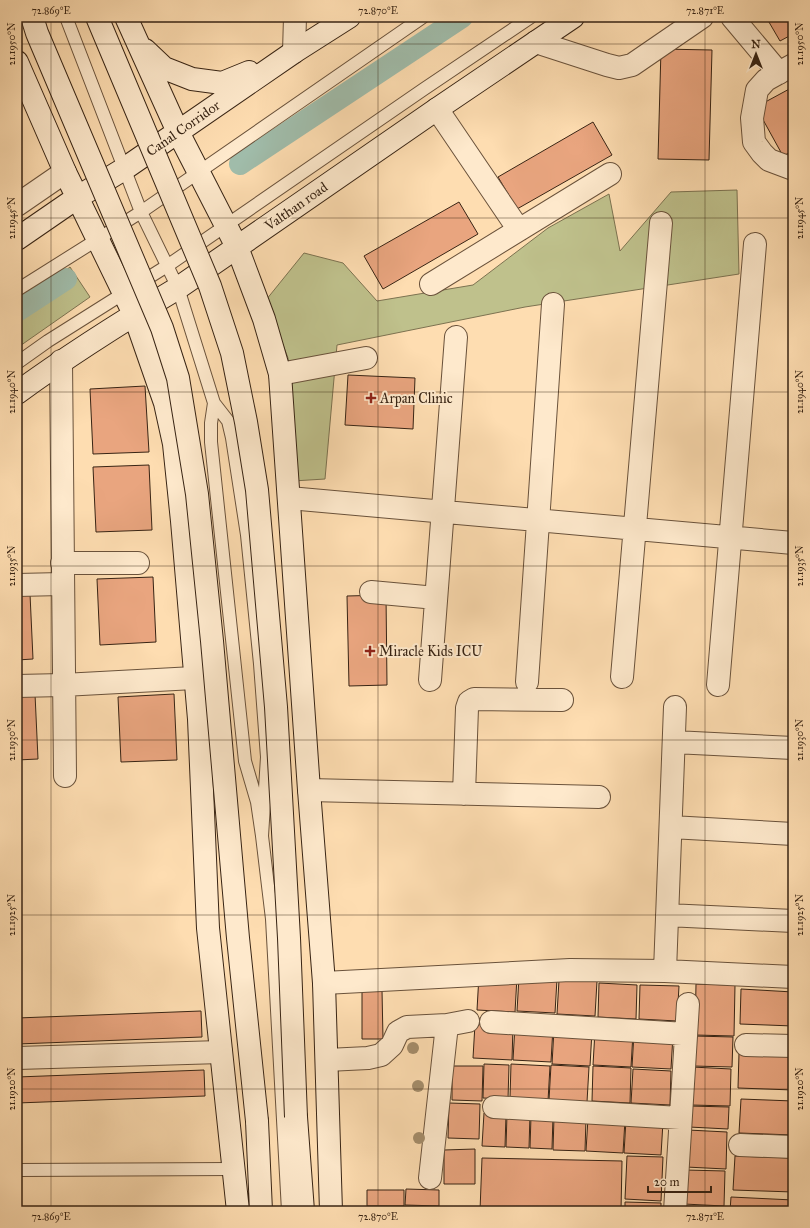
<svg xmlns="http://www.w3.org/2000/svg" width="810" height="1228" font-family="'IM FELL Great Primer',serif">
<rect width="100%" height="100%" fill="#feddb1"/>
<filter id="stains"><feTurbulence type="fractalNoise" baseFrequency=".005" numOctaves="4"/><feColorMatrix values="0 0 0 0 .2 0 0 0 0 .09 0 0 0 0 .02 0 0 0 .5 -.17"/></filter>
<radialGradient id="worn" r=".72"><stop offset=".6" stop-color="#630" stop-opacity="0"/><stop offset="1" stop-color="#630" stop-opacity=".3"/></radialGradient>
<!-- green -->
<path fill="#bfc18c" stroke="#7c7250" d="M737 190 739 274 525 307 337 345 325 479 293 481 288 358 266 300 304 253 343 263 377 301 473 285 548 228 609 194 620 251 671 192Z
M70 267 90 297 17 348V309Z"/>
<g fill="none" stroke-linecap="round" stroke-linejoin="round">
<!-- canal -->
<path stroke="#a0bcaa" stroke-width="22" d="M240 164 462 17
M17 311 66 279"/>
</g>
<!-- building -->
<path fill="#e9a57f" stroke="#382414" d="M766 17H793V34L780 41Z
M661 49 712 50 709 160 658 159Z
M793 87V151L783 156 756 107Z
M593 122 612 155 517 209 498 177Z
M459 202 478 234 383 289 364 256Z
M348 375 415 378 413 429 345 425Z
M145 386 149 452 93 454 90 389Z
M149 465 152 530 96 532 93 467Z
M153 577 156 642 100 645 97 579Z
M17 594H30L33 659 17 660Z
M386 595 387 685 349 686 347 596Z
M17 694H35L38 759 17 760Z
M174 694 177 760 121 762 118 697Z
M479 975 517 977 515 1012 477 1010Z
M519 977 557 979 555 1013 517 1011Z
M559 980 597 981 595 1016 557 1014Z
M599 983 637 985 636 1019 598 1017Z
M696 984 735 985 734 1036 695 1035Z
M640 985 679 986 677 1021 639 1019Z
M741 989 793 992V1026L740 1024Z
M362 990H382L383 1039H362Z
M201 1011 202 1037 17 1044V1018Z
M475 1024 513 1026 512 1060 473 1058Z
M515 1025 553 1027 551 1062 513 1060Z
M554 1029 592 1031 590 1066 552 1064Z
M595 1031 633 1033 631 1067 593 1065Z
M634 1033 673 1035 671 1069 632 1067Z
M694 1036 733 1037 732 1067 693 1066Z
M739 1053 793 1056V1090L738 1088Z
M484 1064 509 1065 508 1099 483 1098Z
M511 1064 550 1066 548 1101 510 1098Z
M551 1065 589 1067 587 1102 549 1100Z
M452 1066H483L482 1101 452 1100Z
M593 1066 631 1068 630 1103 592 1101Z
M692 1067 731 1069 730 1106 691 1105Z
M633 1069 671 1071 670 1105 631 1103Z
M204 1070 205 1096 17 1103V1077Z
M741 1099 793 1101V1135L739 1133Z
M449 1103 480 1104 479 1139 448 1138Z
M689 1106 729 1107 728 1129 689 1127Z
M484 1113 506 1114 505 1147 482 1146Z
M507 1114H530L529 1148 506 1147Z
M531 1116H553L552 1149 530 1148Z
M554 1117 586 1118 585 1151 553 1150Z
M588 1118 625 1120 623 1153 586 1151Z
M626 1120 663 1122 661 1155 624 1153Z
M688 1130 727 1132 726 1169 686 1167Z
M475 1149V1184H444V1150Z
M627 1156 663 1157 661 1201 625 1199Z
M735 1156 793 1158V1192L733 1190Z
M482 1158 622 1161 621 1211H480Z
M685 1170 725 1171 724 1206 684 1204Z
M406 1189 439 1190V1206L405 1205Z
M367 1190H404V1206H367Z
M731 1197 793 1200V1211H730Z
M625 1202 661 1203V1211H625Z
M685 1206 724 1207V1211H685Z
M367 1207H436V1211H367Z"/>
<g fill="none" stroke-linecap="round" stroke-linejoin="round">
<!-- service casing -->
<g stroke="#6a523b" stroke-width="14">
<path id="service" d="M66 17 141 212 178 288 214 403 228 421 232 438 247 535 260 664 267 757 262 836
M17 290 141 212 423 17
M17 363 48 341 167 266 424 89 531 17
M214 403 211 423V442L245 761 257 802 262 836 272 919 288 1211
M17 1170 233 1169"/>
</g>
<!-- minor casing -->
<g stroke="#6a523b" stroke-width="24">
<path id="minor" d="M732 17 779 73
M536 42 607 65 619 68 632 65 702 17
M793 65 766 80 757 90 752 118 754 142 762 153 769 160 793 169
M437 109 519 230
M431 284 610 174
M61 361 65 776
M280 374 366 358
M289 498 793 543
M62 563H138
M17 585 62 584
M371 592 436 598
M622 677 661 223
M430 680 456 337
M527 682 553 304
M718 685 755 244
M17 686 63 685 194 678
M674 742 793 748
M309 790 599 797
M464 794 467 708 469 702 474 699 562 700
M671 827 793 834
M667 915 793 921
M665 971 675 707
M324 983 570 970 665 971 793 977
M491 1022 686 1034
M746 1045 793 1046
M17 1058 221 1052
M327 1060 368 1058 381 1055 392 1045 398 1032 407 1027 447 1025 468 1021
M494 1107 680 1118
M740 1145 793 1147
M430 1178 447 1025
M675 1211 688 1004"/>
</g>
<!-- tertiary casing -->
<g stroke="#6a523b" stroke-width="24">
<path id="tertiary" d="M294 52 295 17
M17 205 65 172"/>
</g>
<!-- secondary casing -->
<g stroke="#382414" stroke-width="24">
<path id="secondary" d="M126 17 178 132 237 247 264 319 280 374 309 790 324 983 331 1211
M145 50 164 68 192 79 222 83 249 72
M17 62 65 172 134 314 165 403 174 444 182 521 199 719 208 928 238 1211
M17 239 78 197 124 169 294 52 349 17
M17 393C69 355 123 321 178 288L437 109 573 17
M296 1117 303 1211
M257 1121 261 1211"/>
</g>
<!-- service -->
<use href="#service" stroke="#fee9cc" stroke-width="12"/>
<!-- minor -->
<use href="#minor" stroke="#fee9cc" stroke-width="22"/>
<!-- tertiary -->
<use href="#tertiary" stroke="#fee9cc" stroke-width="22"/>
<!-- secondary -->
<use href="#secondary" stroke="#fee9cc" stroke-width="22"/>
<!-- secondary-bridge casing -->
<g stroke="#382414" stroke-width="24" stroke-linecap="butt">
<path id="secondary-bridge" d="M32 17 37 33 162 328 178 378 197 494 212 641 238 938 257 1121
M97 17 210 286 232 353 246 422 257 490 276 707 289 938 296 1117"/>
</g>
<!-- secondary-bridge -->
<use href="#secondary-bridge" stroke="#fee9cc" stroke-width="22"/>
</g>
<!-- trees -->
<g fill="#a48d6b">
<circle cx="413" cy="1048" r="6"/>
<circle cx="418" cy="1086" r="6"/>
<circle cx="419" cy="1138" r="6"/>
</g>
<!-- ticks -->
<path fill="none" stroke="#382414" stroke-width="1" stroke-opacity="0.45" d="M51 17V1211M378 17V1211M705 17V1211M17 44H793M17 218H793M17 392H793M17 566H793M17 740H793M17 915H793M17 1089H793"/>
<!-- markers -->
<g fill="#8f2418" stroke="#fee9cc" stroke-width="1.5">
<path d="M369 392h4v4h4v4h-4v4h-4v-4h-4v-4h4z"/>
<path d="M368 645h4v4h4v4h-4v4h-4v-4h-4v-4h4z"/>
</g>
<g text-anchor="middle" stroke-width="4" stroke-linejoin="round" paint-order="stroke">
<!-- street labels -->
<g font-size="14" fill="#382414" stroke="#fee9cc">
<text transform="translate(183 128) rotate(-35)" y="5">Canal Corridor</text>
<text transform="translate(296 206) rotate(-35)" y="5">Valthan road</text>
</g>
<!-- poi labels -->
<g font-size="14" fill="#382414" stroke="#fee9cc" text-anchor="start">
<text x="380" y="403">Arpan Clinic</text>
<text x="379" y="656">Miracle Kids ICU</text>
</g>
</g>
<!-- margin -->
<rect width="810" height="1228" fill="none" stroke="#feddb1" stroke-width="44"/>
<!-- north arrow -->
<g transform="translate(756 54)" stroke="#fee9cc" stroke-width="3" paint-order="stroke">
<path d="M0-3L7 15L0 10L-7 15Z" fill="#382414"/>
<text y="-6" font-size="11" font-weight="bold" text-anchor="middle" fill="#382414">N</text>
</g>
<!-- scale -->
<path d="M648 1186v6h63v-6" fill="none" stroke="#382414" stroke-width="2"/>
<text x="654" y="1186" font-size="12" fill="#382414" stroke="#fee9cc" stroke-width="3" paint-order="stroke">20 m</text>
<rect x="22" y="22" width="766" height="1184" fill="none" stroke="#382414" stroke-width="1.5"/>
<g font-size="10" text-anchor="middle" fill="#382414">
<text x="51" y="14">72.869°E</text>
<text x="378" y="14">72.870°E</text>
<text x="705" y="14">72.871°E</text>
<text transform="translate(11 44) rotate(-90)" y="4">21.1950°N</text>
<text transform="translate(799 44) rotate(-90)" y="4">21.1950°N</text>
<text transform="translate(11 218) rotate(-90)" y="4">21.1945°N</text>
<text transform="translate(799 218) rotate(-90)" y="4">21.1945°N</text>
<text transform="translate(11 392) rotate(-90)" y="4">21.1940°N</text>
<text transform="translate(799 392) rotate(-90)" y="4">21.1940°N</text>
<text transform="translate(11 566) rotate(-90)" y="4">21.1935°N</text>
<text transform="translate(799 566) rotate(-90)" y="4">21.1935°N</text>
<text transform="translate(11 740) rotate(-90)" y="4">21.1930°N</text>
<text transform="translate(799 740) rotate(-90)" y="4">21.1930°N</text>
<text transform="translate(11 915) rotate(-90)" y="4">21.1925°N</text>
<text transform="translate(799 915) rotate(-90)" y="4">21.1925°N</text>
<text transform="translate(11 1089) rotate(-90)" y="4">21.1920°N</text>
<text transform="translate(799 1089) rotate(-90)" y="4">21.1920°N</text>
<text x="51" y="1220">72.869°E</text>
<text x="378" y="1220">72.870°E</text>
<text x="705" y="1220">72.871°E</text>
</g>
<rect width="100%" height="100%" filter="url(#stains)"/>
<rect width="100%" height="100%" fill="url(#worn)"/>
</svg>
